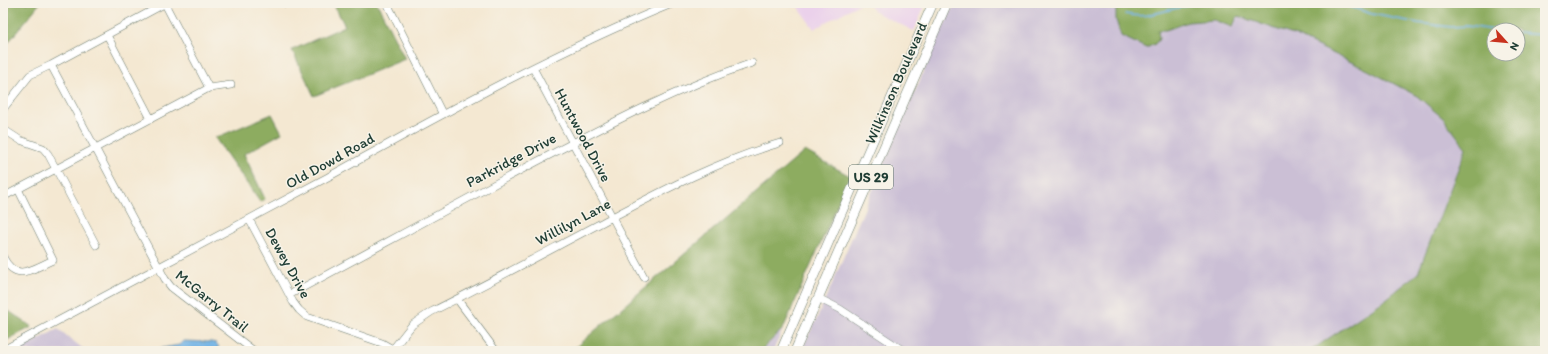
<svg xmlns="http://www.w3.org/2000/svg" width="1548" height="354" font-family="Itim,sans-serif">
<rect width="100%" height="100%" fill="#f7f3e8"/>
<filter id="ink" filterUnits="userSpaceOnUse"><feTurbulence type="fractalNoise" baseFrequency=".025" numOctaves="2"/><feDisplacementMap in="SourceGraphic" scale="8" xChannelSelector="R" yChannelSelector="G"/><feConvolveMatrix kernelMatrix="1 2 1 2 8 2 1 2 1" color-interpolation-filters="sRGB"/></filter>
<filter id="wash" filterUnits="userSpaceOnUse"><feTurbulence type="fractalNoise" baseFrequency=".012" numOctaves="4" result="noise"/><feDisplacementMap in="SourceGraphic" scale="16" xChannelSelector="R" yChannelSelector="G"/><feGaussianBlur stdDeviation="0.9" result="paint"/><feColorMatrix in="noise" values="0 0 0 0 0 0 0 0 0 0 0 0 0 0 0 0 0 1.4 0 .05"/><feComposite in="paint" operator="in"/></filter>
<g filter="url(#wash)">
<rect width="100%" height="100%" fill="#f4e8d2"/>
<!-- built -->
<path fill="#ebd1eb" d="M795 3H861L814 29Z
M865 3H926L914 31 879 14Z"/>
<!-- industrial -->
<path fill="#cbbfd5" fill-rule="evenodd" d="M955 3H1370L1545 24 1446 351H801L819 314 939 36ZM1494 30H1518V54H1494Z
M58 329 86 351H17Z
M783 329 773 351H760Z"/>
<!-- forest -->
<path fill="#8dac60" stroke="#56744a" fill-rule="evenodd" d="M9 3H40L3 49V10Z
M333 3H377L405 59 314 96 292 50 345 26Z
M1116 3H1545V351H1310L1385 300 1418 273 1466 148 1444 119 1417 96 1368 70 1296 36 1238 16 1232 27 1214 20 1188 22 1166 30H1158L1159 39 1155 44 1146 48 1121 36 1116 20ZM1494 30H1518V54H1494Z
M272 114 282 133 244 154 265 199 260 202 215 138Z
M805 151 850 176 783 329 760 351H571Z
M3 307 32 327 3 342Z"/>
<!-- water -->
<path fill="#71b2e5" stroke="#48788c" d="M184 341 211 342 216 343 219 347 213 351H146L179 345Z"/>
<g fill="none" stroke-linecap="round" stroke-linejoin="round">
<!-- stream -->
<path stroke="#71b2e5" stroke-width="1.5" d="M1339 3 1372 14 1418 23 1451 27 1467 26 1494 30
M1125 14C1146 18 1150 14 1169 10 1178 8 1187 6 1196 3
M1518 33 1545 35"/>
</g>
</g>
<g filter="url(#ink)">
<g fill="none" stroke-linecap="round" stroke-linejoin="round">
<!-- minor casing -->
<g stroke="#6a796b" stroke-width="8">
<path id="minor" d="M287 3V4
M387 3 442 113
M165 4 209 88
M107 35 151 119
M51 65 166 3
M533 68 644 277
M3 109 30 75 51 65 165 279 171 287 254 351
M3 129 20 140 43 148 48 154 96 245
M3 197 209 88 231 85
M249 219 293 302 299 310 307 317 382 343 396 351
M3 257C16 283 32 269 53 260L18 189
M289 295C373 250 456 204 540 160 609 124 678 88 752 63
M818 298 840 309 904 351
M457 299 496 351
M393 349 412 325 431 312C489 283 546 252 603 222 660 192 718 161 780 143
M3 350C111 292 220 235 328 177 441 115 554 52 674 3"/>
</g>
<!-- major casing -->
<g stroke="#6a796b" stroke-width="10">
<path id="major" d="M781 351 933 3
M795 351 947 3"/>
</g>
<!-- minor -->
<use href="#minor" stroke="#fff" stroke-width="7"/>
<!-- major -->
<use href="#major" stroke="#fff" stroke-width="9"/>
</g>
</g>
<g text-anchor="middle" stroke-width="3" stroke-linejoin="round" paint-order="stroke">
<!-- shield labels -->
<rect fill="#f7f3e8" stroke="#60746a" stroke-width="1" x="849" y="165" width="44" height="24" rx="3"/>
<g font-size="14" font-weight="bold" fill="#1f3d34">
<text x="871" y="182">US 29</text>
</g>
<!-- street labels -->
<g font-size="15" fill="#1f3d34" stroke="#f7f3e8">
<text transform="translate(896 83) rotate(-66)" y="5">Wilkinson Boulevard</text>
<text transform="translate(583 135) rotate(62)" y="5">Huntwood Drive</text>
<text transform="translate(511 160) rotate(-28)" y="5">Parkridge Drive</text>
<text transform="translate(330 161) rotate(-29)" y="5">Old Dowd Road</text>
<text transform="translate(573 222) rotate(-28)" y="5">Willilyn Lane</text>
<text transform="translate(288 263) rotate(61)" y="5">Dewey Drive</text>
<text transform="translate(212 301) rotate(39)" y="5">McGarry Trail</text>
</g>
</g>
<!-- margin -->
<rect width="1548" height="354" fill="none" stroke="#f7f3e8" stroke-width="16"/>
<!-- north arrow -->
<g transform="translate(1506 42) rotate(117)"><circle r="19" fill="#f7f3e8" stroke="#a1aaa0"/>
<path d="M0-3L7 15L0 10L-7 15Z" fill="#c8321e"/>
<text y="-6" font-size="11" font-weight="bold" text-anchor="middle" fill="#1f3d34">N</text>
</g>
</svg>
